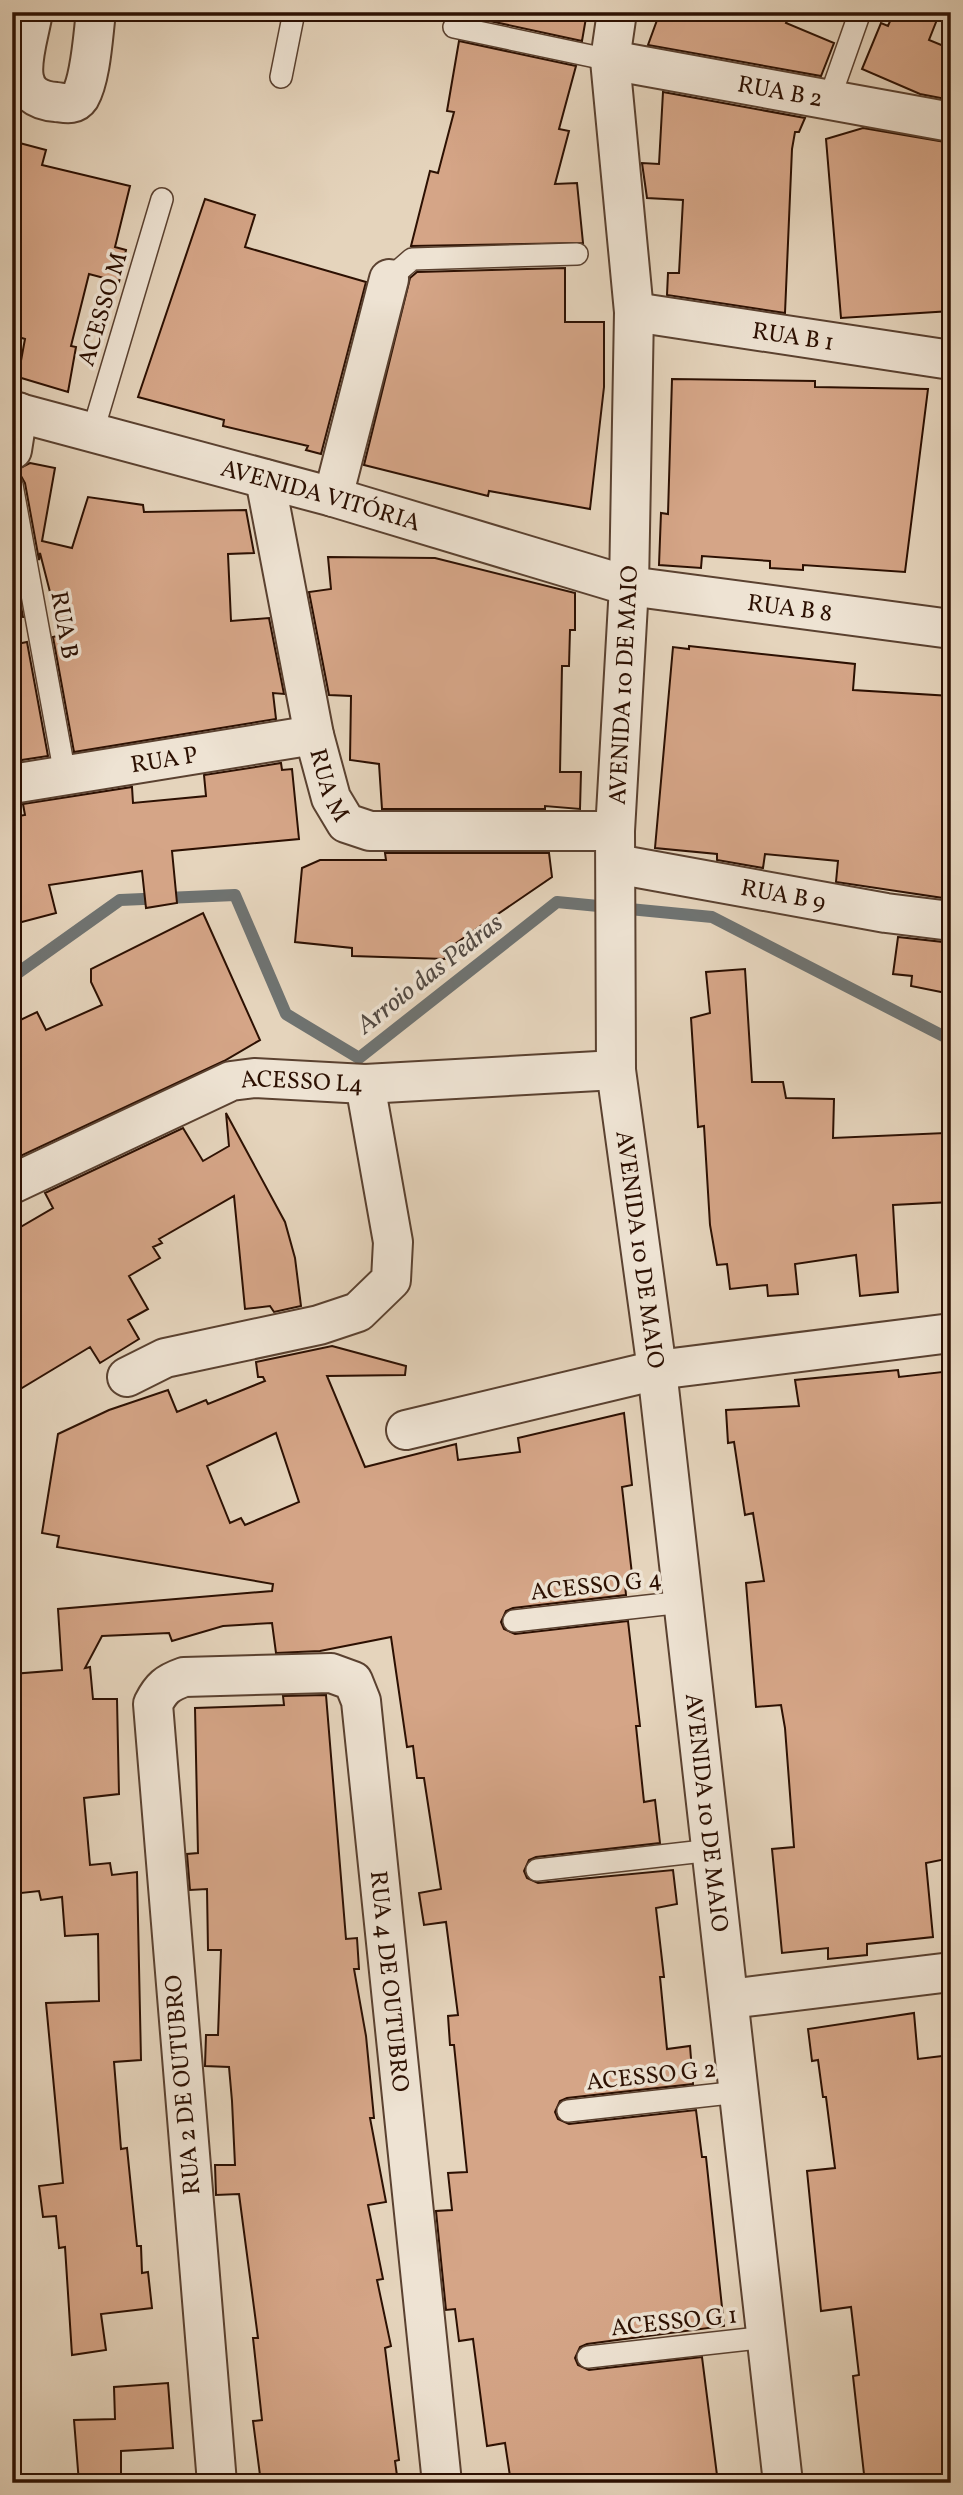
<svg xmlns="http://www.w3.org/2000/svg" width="963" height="2495" font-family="Vollkorn,serif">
<rect width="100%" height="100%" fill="#e5d4bc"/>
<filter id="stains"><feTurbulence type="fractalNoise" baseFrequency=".00286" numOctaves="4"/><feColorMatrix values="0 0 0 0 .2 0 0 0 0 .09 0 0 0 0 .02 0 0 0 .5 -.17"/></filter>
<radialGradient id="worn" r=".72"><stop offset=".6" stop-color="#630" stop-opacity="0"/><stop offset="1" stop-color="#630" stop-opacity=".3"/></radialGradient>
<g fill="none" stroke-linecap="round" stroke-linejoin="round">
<!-- stream -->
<path stroke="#6f7371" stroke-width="12" d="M12 977 120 900 235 895 286 1014 359 1058 557 902 712 917 951 1040"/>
</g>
<!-- building -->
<path fill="#d5a587" stroke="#2c1002" stroke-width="2" fill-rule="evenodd" d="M478 12H587L582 41 476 18Z
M660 12H791L786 23 834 43 821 76 648 45Z
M894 12H940L929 40 951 49V100L920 94 862 69 881 23 888 26Z
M459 41 576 66 559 129 569 131 555 184 577 183 583 243 411 246 430 171 438 173 454 112 447 111Z
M663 92 805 118 799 132H795L792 149 785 313 667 295 668 273H679L683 200 647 198 642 163 659 164Z
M863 128 951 143V311L841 318 826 139Z
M12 141 46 150 42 165 130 186 115 247 126 250 119 282 89 274 71 346 76 347 68 392 18 377 25 339 12 335Z
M205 199 255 215 245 247 366 282 321 454 306 450 308 446 223 426 224 420 138 397Z
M565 268V322H604V387L590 509 489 491 488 496 364 465 410 278 417 272Z
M672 379 815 381V387L928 389 905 572 803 565V570L770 568V561L702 556 701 568 659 565 661 513 668 514Z
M30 463 55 468 42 541 72 548 88 497 143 505 144 512 246 510 254 553 228 554 231 621 269 618 284 694 273 693 276 719 74 752 53 637 61 635 40 553 39 560 25 483 21 476 12 472Z
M328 557 435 558 575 593V630H570L569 666H562L560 772H581L580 809 545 806V809H382L379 764 350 760 351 696 329 695 309 592 331 589Z
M12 559 23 617 12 616Z
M27 642 48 756 15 761 12 743V645Z
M689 646 855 664 853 690 951 696 950 899 836 882 838 861 765 854 763 868 717 860V854L655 848 673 647 689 649Z
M281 763 282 770 292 769 299 839 172 851 177 903 146 908 142 871 49 885 56 913 18 923 12 891V817L25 815 23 804 132 787 133 803 206 796 204 775Z
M385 853H549L552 877 495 916V925H482L445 951V959L352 956V948L295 942 302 868 320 860H386Z
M203 913 260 1040 224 1061 12 1160V1024L37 1012 46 1030 102 1005 91 982V969Z
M898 937 943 942 942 950 951 951V994L911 986 912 976 893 974Z
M745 969 752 1082H783L786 1098 834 1099 833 1138 945 1133 946 1153H951V1202L893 1205 898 1292 860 1296 856 1255 795 1264 798 1294 768 1296 767 1285 730 1289 727 1264 717 1265 710 1225 704 1126 698 1127 691 1018 710 1013 706 972Z
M226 1113 285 1222 295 1258 301 1306 274 1312 270 1306 245 1309 234 1196 159 1239 162 1243 153 1247 160 1258 129 1276 148 1309 128 1320 139 1339 100 1363 90 1347 12 1394V1232L53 1208 45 1193 183 1128 203 1161 229 1146Z
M332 1346 406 1366 405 1375 327 1376 365 1467 456 1444 458 1460 520 1452 518 1438 624 1413 632 1485 622 1487 633 1583 625 1584 626 1595 513 1608 506 1611 501 1622 504 1629 515 1634 628 1621 640 1726H636L644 1802 655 1800 660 1843 536 1857 529 1860 524 1871 527 1878 538 1883 673 1870 677 1904 656 1908 664 1977H660L667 2049 690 2046 693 2084 567 2098 560 2101 555 2112 558 2119 569 2124 696 2110 702 2157H706L724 2326 587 2344 580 2347 575 2358 578 2365 589 2370 702 2357 718 2483H559L558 2477 511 2483 505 2443 487 2446 473 2339 459 2341 455 2309 446 2310 436 2211 452 2210 448 2173 467 2172 454 2045H450L448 2016 458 2015 446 1922 424 1925 419 1893 441 1889 424 1778H417L413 1746 407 1747 391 1637 320 1651 276 1653 272 1623 223 1626 172 1641 169 1633 102 1636 85 1668 90 1667 93 1699H117L119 1794 84 1798 90 1865 110 1863 112 1875 137 1872 141 2060 114 2062 121 2149 127 2148 137 2246H141L142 2273 148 2272 152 2308 101 2314 106 2350 72 2355 65 2247 59 2248 56 2216 43 2217 39 2186 63 2183 46 2003 99 2001 98 1934 65 1936 62 1897 41 1900 39 1891 12 1894V1674L62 1670 58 1609 272 1591 273 1584 57 1547 59 1536 42 1533 58 1434 109 1410 168 1390 177 1412 206 1400 208 1404 265 1381 263 1377H258L256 1362ZM276 1433 299 1502 245 1525 241 1518 230 1523 207 1466Z
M898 1370 899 1377 951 1371V1858L926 1863 933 1937 867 1944V1955L828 1959V1948L782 1953 772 1849 794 1847 785 1728 781 1705 756 1707 746 1583 764 1581 753 1513 745 1515 734 1442 728 1443 726 1410 799 1406 795 1380Z
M326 1695 346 1939 357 1938 359 1969H354L366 2036 374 2118H370L386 2202 368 2205 383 2279 377 2280 391 2346 385 2348 399 2460 395 2461 398 2483H261L253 2421 262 2420 253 2338H258L239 2194 216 2195 215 2165H235L232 2101 229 2067 205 2066 206 2035H218L221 1950H208L207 1889 190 1890 187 1854 198 1853 195 1708 284 1705 283 1696Z
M914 2013 918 2059 951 2055V2483H865L853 2376 859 2375 851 2307 821 2311 807 2171 835 2168 826 2097H823L818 2060 812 2061 808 2029Z
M168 2383 173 2448 121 2451V2483H79L74 2420 115 2419 114 2387Z"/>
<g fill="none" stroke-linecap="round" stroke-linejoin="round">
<!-- service casing -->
<g stroke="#5a4130" stroke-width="24">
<path id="service" d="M454 27 610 60
M281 77 294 12
M829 100 860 12
M389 279 412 259 577 254
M92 434 162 199
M12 485 65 775
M514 1621 683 1602
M537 1870 712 1850
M568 2111 739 2092
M588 2357 767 2337"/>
</g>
<!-- minor casing -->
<g stroke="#5a4130" stroke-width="42">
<g id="minor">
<path d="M33 12C27 48 5 98 56 102 65 103 74 106 80 97 91 78 93 35 96 12"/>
<path id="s1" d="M617 12 610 60 634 312 629 586 951 629"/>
<path id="s2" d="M610 60 951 122"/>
<path id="s3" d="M634 312 951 360"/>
<path d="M12 450 18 412"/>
<path id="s4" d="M265 479 314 735 331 798 346 823 370 831H615"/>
<path d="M333 497 389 279"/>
<path id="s5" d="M12 784 314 735"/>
<path id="s6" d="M616 864 886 913 951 921"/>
<path id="s7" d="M12 1184 231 1081 254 1078 365 1084 616 1070"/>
<path d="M127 1377 165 1358 319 1325 358 1312 391 1280 393 1242 365 1084"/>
<path d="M406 1430 657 1370"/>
<path d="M729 1999 951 1972"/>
<path id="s8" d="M217 2483 153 1704C161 1688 167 1683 184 1677L331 1673 353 1681 361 1701 442 2483"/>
</g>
</g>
<!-- tertiary casing -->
<g stroke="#5a4130" stroke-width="42">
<g id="tertiary">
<path id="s9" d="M12 411 333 497 629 586 615 831 616 1070 657 1370 783 2483"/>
<path d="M657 1370 951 1333"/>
</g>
</g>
<!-- service -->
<use href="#service" stroke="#eee3d3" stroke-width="21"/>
<!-- minor -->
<use href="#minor" stroke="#eee3d3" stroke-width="38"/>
<!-- tertiary -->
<use href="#tertiary" stroke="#eee3d3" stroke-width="38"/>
</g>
<g text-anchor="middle" stroke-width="7" stroke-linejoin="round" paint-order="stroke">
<!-- street labels -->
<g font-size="24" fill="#2c1002" stroke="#eee3d3">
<text dy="8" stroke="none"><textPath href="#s2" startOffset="173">RUA B 2</textPath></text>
<text transform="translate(102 309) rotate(-73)" y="8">ACESSO M</text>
<text dy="8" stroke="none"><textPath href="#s3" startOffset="161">RUA B 1</textPath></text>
<text dy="8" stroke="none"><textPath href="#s9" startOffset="320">AVENIDA VITÓRIA</textPath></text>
<text dy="8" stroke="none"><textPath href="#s1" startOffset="738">RUA B 8</textPath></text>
<text transform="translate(65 625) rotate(80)" y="8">RUA B</text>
<text transform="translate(623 685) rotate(-87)" y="8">AVENIDA 10 DE MAIO</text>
<text dy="8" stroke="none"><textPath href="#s5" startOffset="154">RUA P</textPath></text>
<text dy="8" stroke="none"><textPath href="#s4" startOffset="313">RUA M</textPath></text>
<text dy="8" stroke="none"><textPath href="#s6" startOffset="170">RUA B 9</textPath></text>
<text dy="8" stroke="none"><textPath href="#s7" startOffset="313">ACESSO L4</textPath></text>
<text dy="8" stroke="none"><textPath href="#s9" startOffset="1307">AVENIDA 10 DE MAIO</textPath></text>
<text transform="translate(596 1585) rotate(-6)" y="8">ACESSO G 4</text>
<text dy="8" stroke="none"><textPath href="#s9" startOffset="1874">AVENIDA 10 DE MAIO</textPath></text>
<text dy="8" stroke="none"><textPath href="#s8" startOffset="1298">RUA 4 DE OUTUBRO</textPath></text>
<text transform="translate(651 2075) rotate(-6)" y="8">ACESSO G 2</text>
<text transform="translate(182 2085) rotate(-95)" y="8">RUA 2 DE OUTUBRO</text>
<text transform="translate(674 2321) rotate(-6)" y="8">ACESSO G 1</text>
</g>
<!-- water labels -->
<g font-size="26" font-style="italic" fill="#534a43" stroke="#eee3d3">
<text transform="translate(429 973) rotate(-38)" y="9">Arroio das Pedras</text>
</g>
</g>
<!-- margin -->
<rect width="963" height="2495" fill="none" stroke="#e5d4bc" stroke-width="42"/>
<rect x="14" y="14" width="935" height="2467" fill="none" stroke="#2c1002" stroke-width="3.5"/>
<rect x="21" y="21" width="921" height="2453" fill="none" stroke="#2c1002" stroke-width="2"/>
<rect width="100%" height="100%" filter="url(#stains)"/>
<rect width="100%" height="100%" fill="url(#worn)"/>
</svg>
